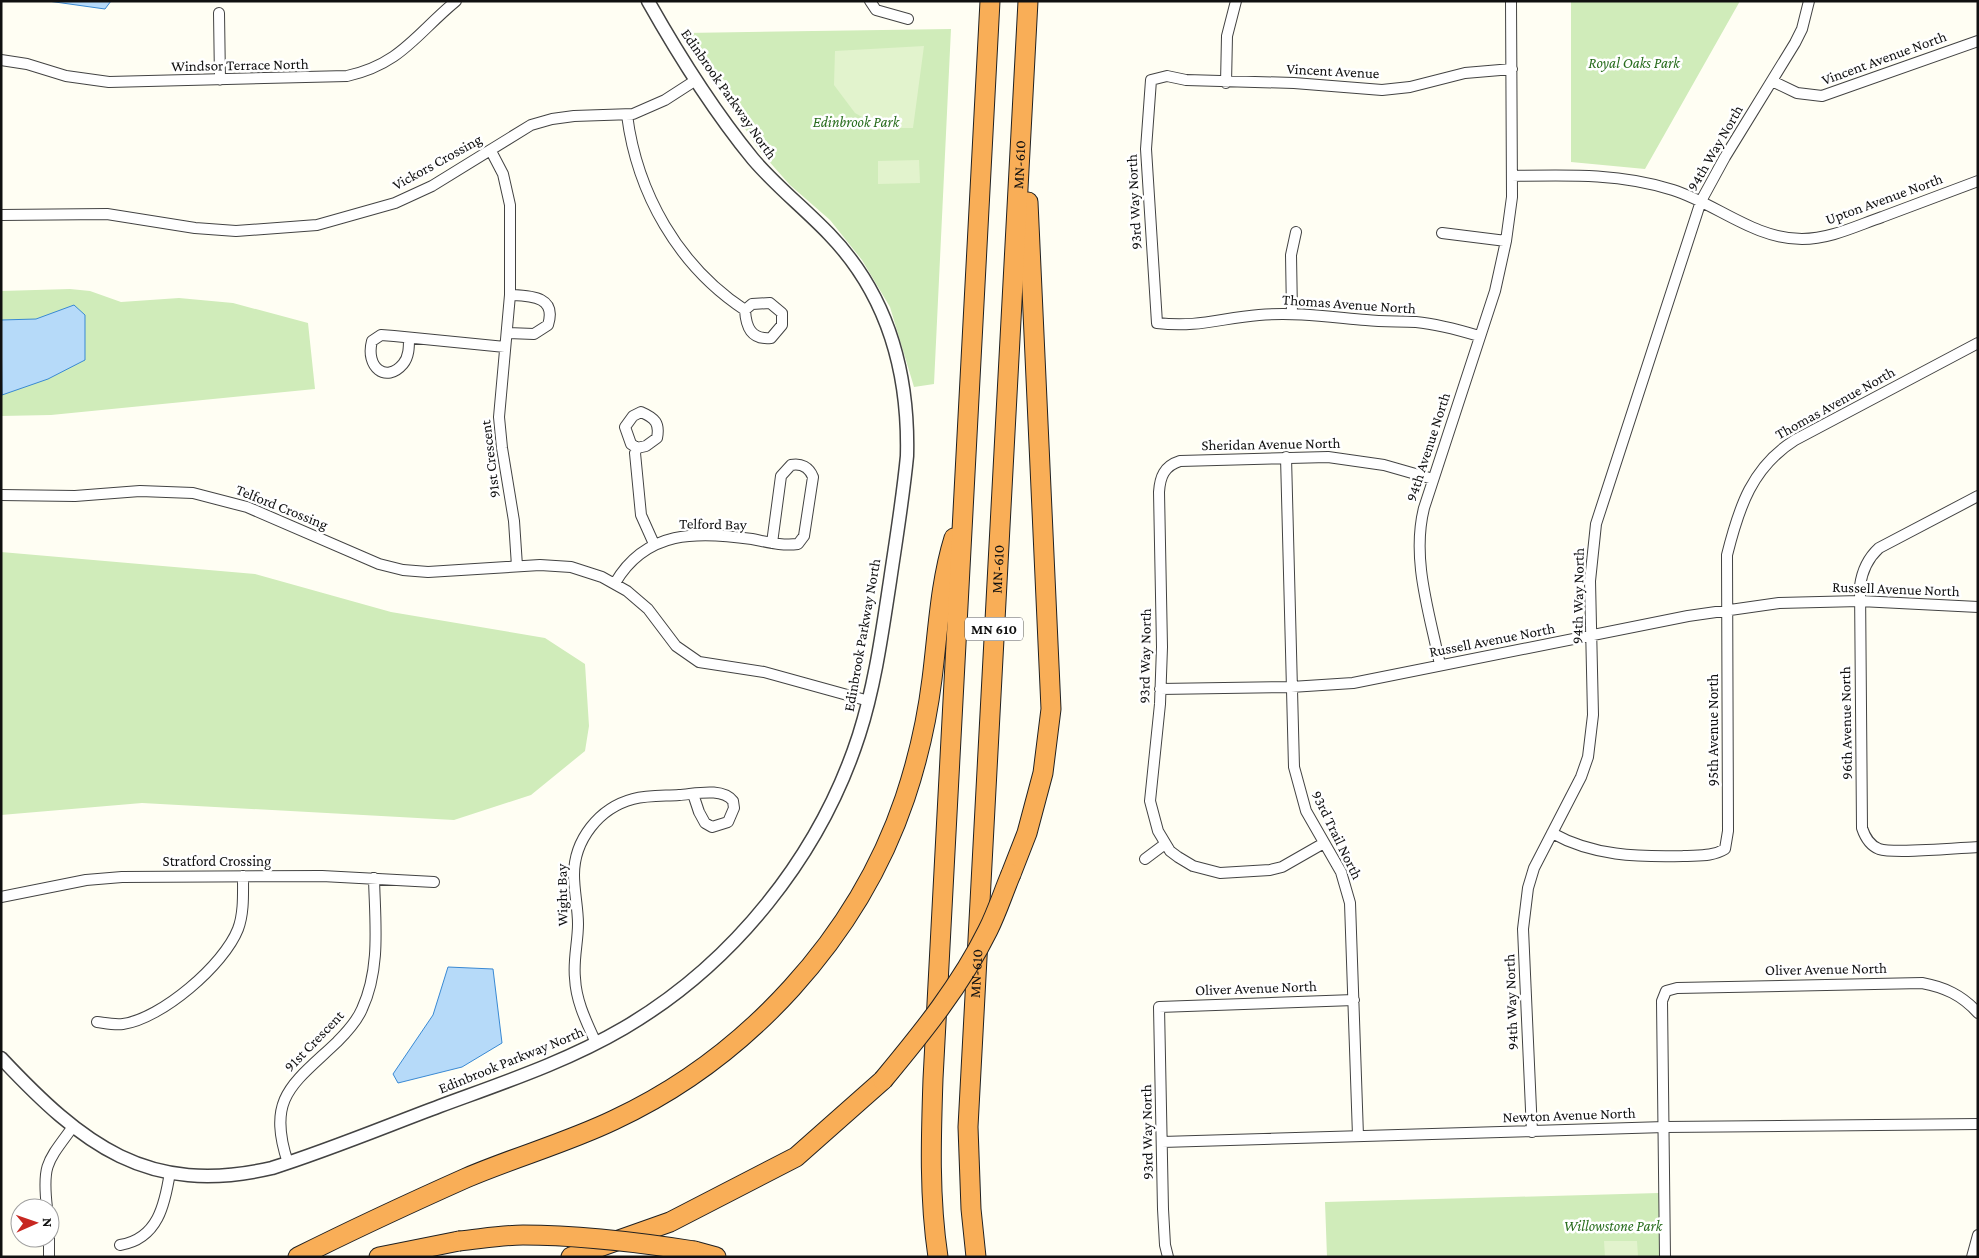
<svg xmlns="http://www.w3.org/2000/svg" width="1979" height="1258" font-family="'Crimson Pro',serif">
<rect width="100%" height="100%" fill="#fffef3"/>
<!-- green -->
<path fill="#d0ecba" d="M1571 1H1740L1645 169 1571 162Z
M951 29 934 384 914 387 890 307 862 260 830 220 790 185 758 149 684 33Z
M70 289 90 291 121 302 179 298 233 303 308 323 315 389 51 415 1 416V291Z
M1 552 255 574 391 612 545 638 585 664 589 726 585 751 531 795 454 820 142 803 1 815Z
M1659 1193 1660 1257H1327L1325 1202Z"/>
<!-- pitch -->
<path fill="#e2f3cd" d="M924 46 913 128H882L855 113 834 85 835 51Z
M919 160 920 183 878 184V161Z
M1604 1241H1637L1638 1256 1605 1257Z"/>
<!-- water -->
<path fill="#b6daf9" stroke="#3989d3" d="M48 1H111L105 9Z
M74 305 85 315V360L48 379 2 395 1 320 36 319Z
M448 967 493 969 502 1043 462 1067 398 1083 393 1074 433 1015Z"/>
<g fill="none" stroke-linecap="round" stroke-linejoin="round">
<!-- minor casing -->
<g stroke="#434343" stroke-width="12">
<path id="minor" d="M870 1 876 10 908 19
M219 13 220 80
M1 60 27 64 66 76 109 82 347 76C401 64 416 34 456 1
M1772 81 1797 93 1822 96 1978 41
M1226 83 1227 36 1236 1
M627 115C637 193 678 266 745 310 746 327 751 340 771 338L782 325V313L770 303 752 304 745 310
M491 151 503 174 510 205V295L499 417 502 448 514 521 517 566
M1512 176C1567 175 1620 173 1673 190 1717 204 1754 239 1802 239 1830 239 1856 226 1882 217 1914 205 1946 193 1978 181
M1 215 107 214 195 228 236 231 317 225 395 203 432 186 531 125 552 119 574 116 633 114 665 100 696 80
M1442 233 1506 241
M1292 313 1291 255 1296 232
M507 333 534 334 548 325C557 296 531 296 510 295
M1479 336C1459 330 1438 324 1416 322 1399 321 1383 322 1366 320 1330 317 1296 312 1259 315 1221 318 1198 328 1157 323L1146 149 1151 80 1167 76 1186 80 1294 83 1382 90 1410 87 1465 73 1512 69
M409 338C409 347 409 357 403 364 386 384 365 367 372 341L381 335 394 336 505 347
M637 448 631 444 625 427 633 416 641 412C655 418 660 423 657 438L646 446 637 448 635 453 641 515 654 544
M1286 457 1294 767 1306 811 1341 872 1350 903 1358 1136
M1 495 75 496 140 491 193 493 247 507 379 564 403 570 428 572 540 565 571 567 602 577 627 591 648 609 676 646 699 662 764 672 869 701
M1978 496 1879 548C1867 559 1862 571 1860 586L1862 828C1865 837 1869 845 1879 849 1894 854 1958 848 1978 847
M615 583C646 530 697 531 752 539 768 542 781 546 798 544L804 536 813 477C809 467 801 463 791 465L781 476 772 543
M1440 665C1430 614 1411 560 1424 508L1495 291 1506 241 1512 197 1511 1
M1160 689 1291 687 1353 683 1688 616 1779 603 1860 601 1978 607
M1552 833C1593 856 1637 857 1683 856 1698 855 1712 857 1725 849L1728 831 1727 555C1739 507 1752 467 1795 440L1978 343
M1324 843 1282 867 1270 870 1220 873 1193 866 1178 857 1170 851 1158 831 1150 801 1160 704 1162 647 1159 492C1160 477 1164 466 1180 461L1328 457 1384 465 1433 479
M1145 859 1165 844
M1 897 86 880 122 877 322 876 434 882
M97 1022C105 1023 114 1025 123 1024 161 1019 224 965 238 929 244 913 243 894 243 876
M596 1043C586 1021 576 1001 575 978 573 960 578 942 578 924 578 908 574 891 574 875 574 840 599 808 633 799 648 795 664 796 679 795 695 794 722 787 733 801L734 808 728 822 712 827 705 823 699 812 693 794
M1532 1132 1523 929 1528 888 1534 868 1581 777 1588 757 1593 715 1590 581 1596 524 1701 201 1725 157 1795 43 1802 29 1809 1
M1162 1142 1665 1127 1978 1124
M288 1163C266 1097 293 1084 337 1042 347 1032 357 1021 362 1009 381 968 375 922 374 878
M47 1208C42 1165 47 1162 72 1128
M49 1238V1257
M120 1245C158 1239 165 1204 170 1172
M1168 1257 1165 1245 1163 1209 1159 1007 1354 1000
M1665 1257 1662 1001 1666 991 1677 988 1922 983C1944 987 1962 995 1978 1013
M1972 1257 1978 1235"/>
</g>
<!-- tertiary casing -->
<g stroke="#434343" stroke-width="15">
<path id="tertiary" d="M1 1058C82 1144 147 1197 272 1168 329 1150 384 1127 440 1106 502 1083 566 1062 624 1028 733 964 820 856 859 735 875 685 882 633 890 581 896 540 903 498 907 456 909 374 888 295 829 234 804 208 776 186 753 159 713 110 679 56 648 1"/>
</g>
<!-- motorway casing -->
<g stroke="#212121" stroke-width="21">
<g id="motorway">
<path d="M1011 874 1027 833 1043 773 1051 709 1028 202"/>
<path d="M694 1251 716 1257"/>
<path d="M298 1257C354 1229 410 1203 466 1178 515 1157 566 1143 614 1120 747 1058 858 937 905 798 918 759 927 720 932 679 938 632 940 583 954 538"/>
<path d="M379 1257 459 1241"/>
<path d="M571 1257 670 1222 796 1157 883 1080"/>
<path d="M938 1257C929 1197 931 1138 933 1079L990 1"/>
<path id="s1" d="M976 1257 971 1209 968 1127 1028 1"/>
</g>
</g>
<!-- minor -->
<use href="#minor" stroke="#fff" stroke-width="10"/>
<!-- tertiary -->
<use href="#tertiary" stroke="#fff" stroke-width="12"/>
<!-- motorway -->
<use href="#motorway" stroke="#f9ae57" stroke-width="19"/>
<!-- motorway-bridge casing -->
<g stroke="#212121" stroke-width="21" stroke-linecap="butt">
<path id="motorway-bridge" d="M883 1080C922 1033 961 985 988 930 997 912 1003 893 1011 874
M459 1241C480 1239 502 1235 523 1235 581 1235 637 1242 694 1251"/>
</g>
<!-- motorway-bridge -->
<use href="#motorway-bridge" stroke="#f9ae57" stroke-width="19"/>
</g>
<g text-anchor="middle" stroke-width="5" stroke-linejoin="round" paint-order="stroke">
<!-- shield labels -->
<rect fill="#fff" stroke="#585858" stroke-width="1" x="965" y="617.5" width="58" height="23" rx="4"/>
<g font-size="14" font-weight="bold" fill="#101010">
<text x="994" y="634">MN 610</text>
</g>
<!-- street labels -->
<g font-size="15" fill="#101010" stroke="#fff">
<text transform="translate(1884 58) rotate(-20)" y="5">Vincent Avenue North</text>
<text transform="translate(240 65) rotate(-1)" y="5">Windsor Terrace North</text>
<text transform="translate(1333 71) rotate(3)" y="5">Vincent Avenue</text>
<text transform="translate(729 94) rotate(55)" y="5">Edinbrook Parkway North</text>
<text transform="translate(1715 148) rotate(-60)" y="5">94th Way North</text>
<text transform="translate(437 162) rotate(-29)" y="5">Vickors Crossing</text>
<text dy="5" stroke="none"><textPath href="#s1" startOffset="1094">MN-610</textPath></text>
<text transform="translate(1884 199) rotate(-20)" y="5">Upton Avenue North</text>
<text transform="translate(1134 202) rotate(-93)" y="5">93rd Way North</text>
<text transform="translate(1349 304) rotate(4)" y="5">Thomas Avenue North</text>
<text transform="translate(1835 403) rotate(-29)" y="5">Thomas Avenue North</text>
<text transform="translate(1271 444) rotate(-1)" y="5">Sheridan Avenue North</text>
<text transform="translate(1428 447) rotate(-72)" y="5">94th Avenue North</text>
<text transform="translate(490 459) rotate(-97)" y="5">91st Crescent</text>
<text transform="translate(282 507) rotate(22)" y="5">Telford Crossing</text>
<text transform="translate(713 524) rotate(1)" y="5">Telford Bay</text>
<text dy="5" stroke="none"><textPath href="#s1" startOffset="689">MN-610</textPath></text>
<text transform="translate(1896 589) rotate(2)" y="5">Russell Avenue North</text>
<text transform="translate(1578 596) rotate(-89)" y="5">94th Way North</text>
<text transform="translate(862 635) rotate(-80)" y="5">Edinbrook Parkway North</text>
<text transform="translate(1492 640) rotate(-11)" y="5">Russell Avenue North</text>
<text transform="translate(1145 656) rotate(-89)" y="5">93rd Way North</text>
<text transform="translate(1846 723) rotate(-91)" y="5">96th Avenue North</text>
<text transform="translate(1713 730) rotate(-90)" y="5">95th Avenue North</text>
<text transform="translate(1337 835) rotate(64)" y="5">93rd Trail North</text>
<text x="217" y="866">Stratford Crossing</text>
<text transform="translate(562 895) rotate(-91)" y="5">Wight Bay</text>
<text transform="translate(1826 969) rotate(-1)" y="5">Oliver Avenue North</text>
<text dy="5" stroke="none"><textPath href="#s1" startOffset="284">MN-610</textPath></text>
<text transform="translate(1256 988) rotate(-2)" y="5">Oliver Avenue North</text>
<text transform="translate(1511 1002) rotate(-92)" y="5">94th Way North</text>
<text transform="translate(314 1041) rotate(-46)" y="5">91st Crescent</text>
<text transform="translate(511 1060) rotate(-22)" y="5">Edinbrook Parkway North</text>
<text transform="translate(1569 1115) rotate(-2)" y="5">Newton Avenue North</text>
<text transform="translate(1147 1132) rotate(-91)" y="5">93rd Way North</text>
</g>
<!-- park labels -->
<g font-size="15" font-style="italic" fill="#276c1c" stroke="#fff">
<text x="1634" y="68">Royal Oaks Park</text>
<text x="856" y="127">Edinbrook Park</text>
<text x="1613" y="1231">Willowstone Park</text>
</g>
</g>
<!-- border -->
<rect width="1979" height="1258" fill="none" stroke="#101010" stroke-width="5"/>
<!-- north arrow -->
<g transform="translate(35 1223) rotate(88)"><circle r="24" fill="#ffffff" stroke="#9f9f9f"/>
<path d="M0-4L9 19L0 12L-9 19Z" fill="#c72721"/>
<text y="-8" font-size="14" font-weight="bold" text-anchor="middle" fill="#101010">N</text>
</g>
</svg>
